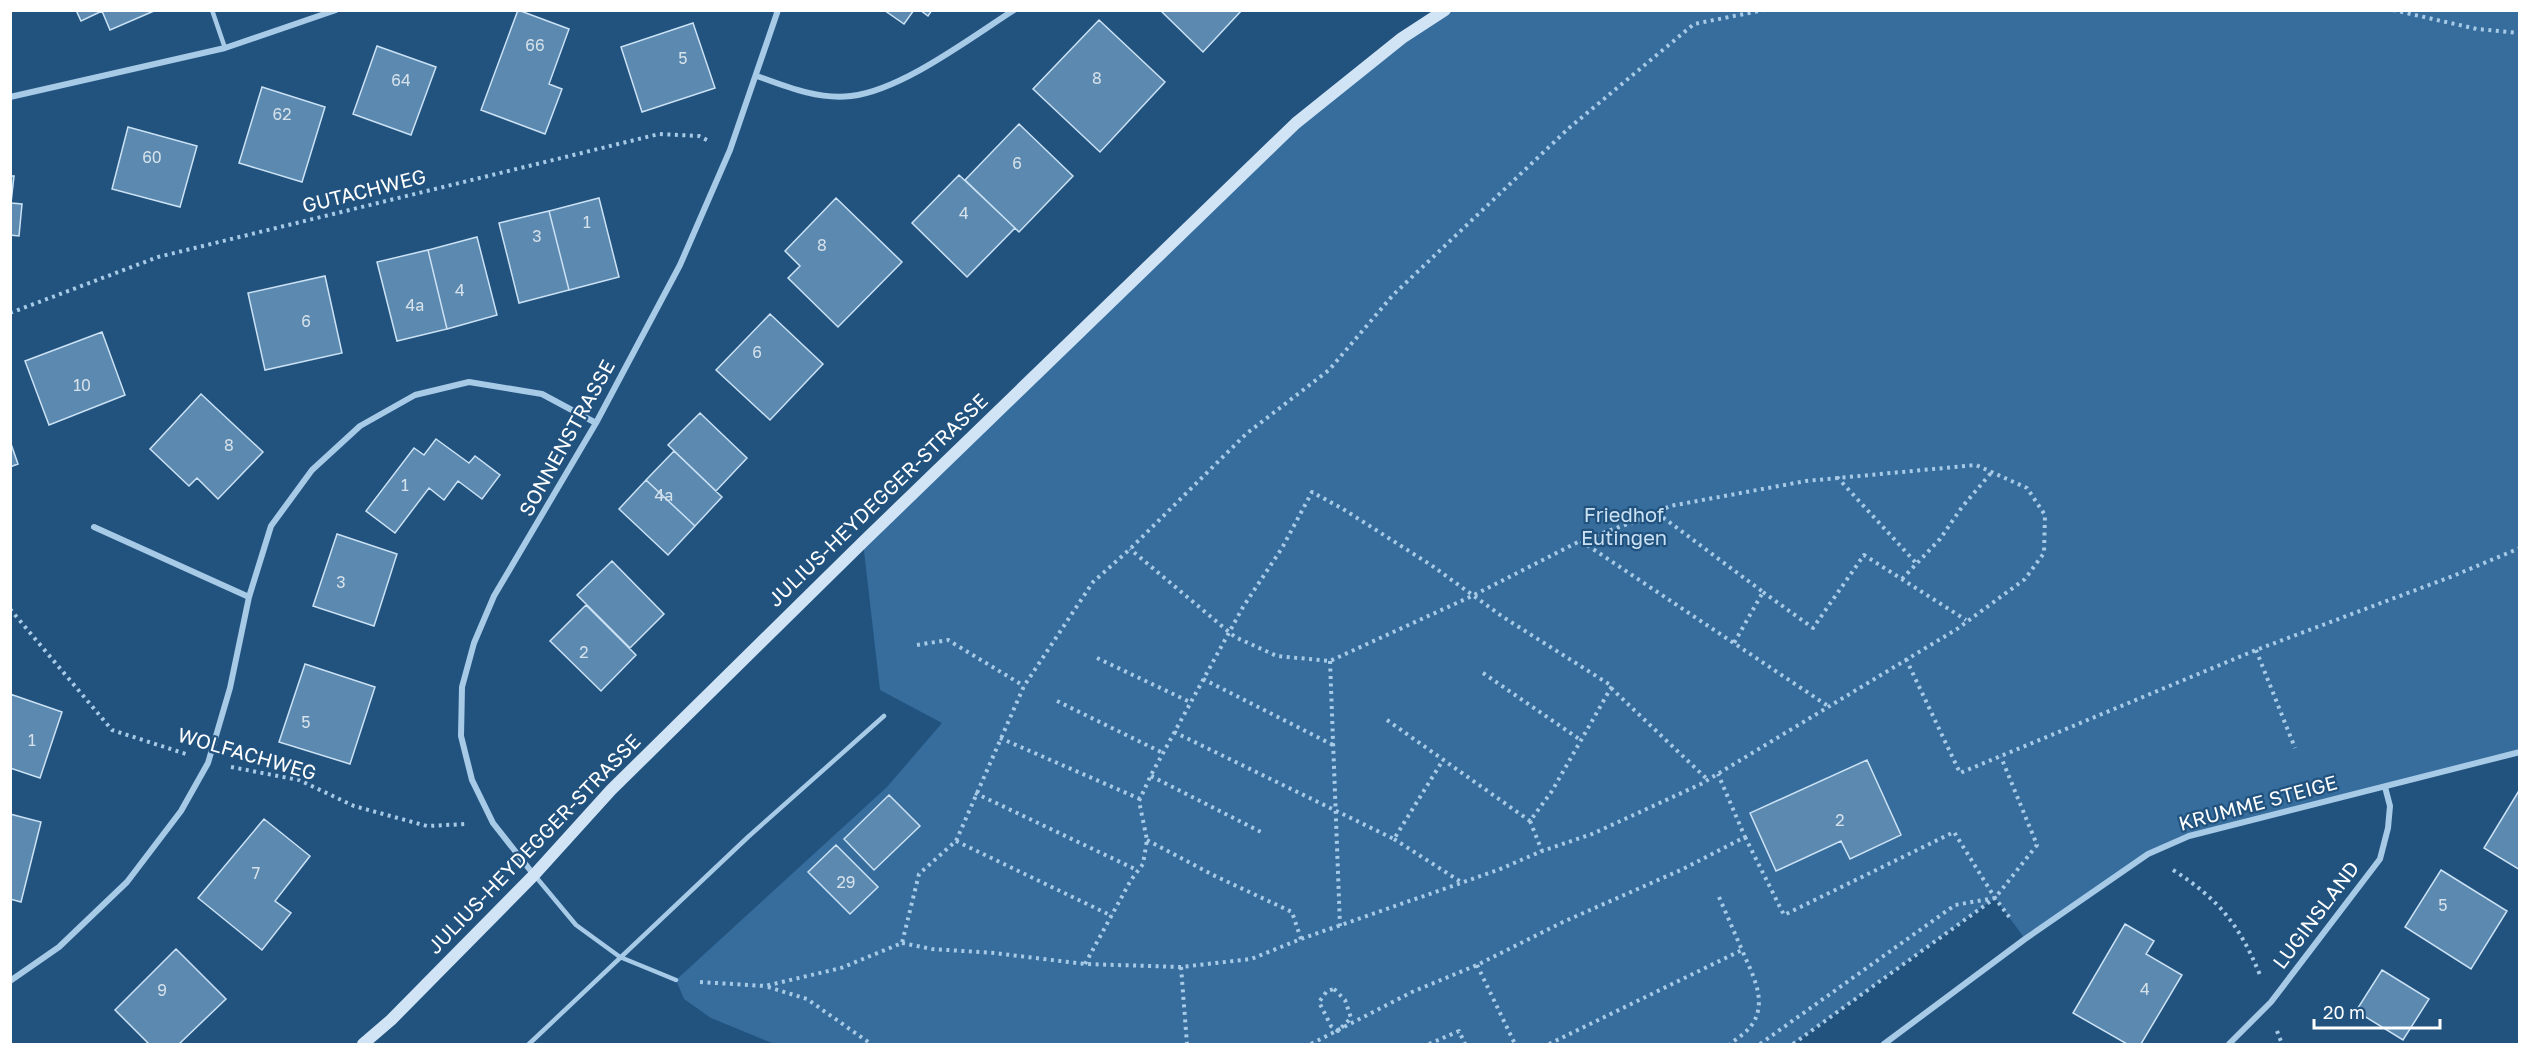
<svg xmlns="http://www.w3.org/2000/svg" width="2530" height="1055" font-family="'Golos Text',sans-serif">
<rect width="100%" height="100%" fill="#22537f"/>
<!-- green -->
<path fill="#366d9d" d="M1445 11H2519V752L2189 836 2148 854 2025 939 1995 898 1793 1044H774L711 1018 684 999 676 980 887 787 942 723 880 690 863 542 1296 123Z"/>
<!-- building -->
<path fill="#5b89b0" stroke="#cbe2f5" stroke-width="1.5" d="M76 10H154V11L110 30 102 11 81 21Z
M518 10 569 29 549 84 562 89 545 134 481 110Z
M884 10H914L904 24Z
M920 10H932L928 16Z
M1160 10H1242L1203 52Z
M1099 20 1165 82 1100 152 1033 89Z
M693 23 715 88 642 112 621 47Z
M377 46 436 67 411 135 353 114Z
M262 87 325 107 302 182 239 163Z
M1019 124 1073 176 1019 232 965 180Z
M128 127 197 146 180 207 112 189Z
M959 175 1015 228 967 277 912 223Z
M10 176H14L11 203 22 204 19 236 10 235Z
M599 198 619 277 569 290 549 211Z
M836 198 902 262 838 327 788 278 800 266 785 251Z
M549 211 569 290 519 303 499 223Z
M477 237 497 315 447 329 428 250Z
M428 250 447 329 397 341 377 262Z
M325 276 342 353 265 370 248 293Z
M770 314 823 364 770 420 716 370Z
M102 332 125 395 49 425 25 361Z
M201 394 263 452 218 499 197 478 189 486 150 449Z
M700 413 747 458 716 491 668 445Z
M436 439 469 463 475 456 500 475 482 499 458 481 444 500 429 488 395 533 366 511 414 448 424 455Z
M10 441 18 464 10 467Z
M674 451 722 497 695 526 646 480Z
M646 480 695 526 668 555 619 509Z
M337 534 397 554 374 626 313 606Z
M612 561 664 614 630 648 577 595Z
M586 605 636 655 601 691 550 641Z
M305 664 375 687 350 764 279 742Z
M10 694 62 712 40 778 10 768Z
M1867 760 1901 835 1850 859 1841 841 1776 871 1750 813Z
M2520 789V870L2484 848Z
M889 795 920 826 874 870 844 839Z
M10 814 41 822 21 902 10 899Z
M264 819 310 856 275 901 291 913 262 950 198 898Z
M836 845 878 887 850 914 808 872Z
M2441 870 2507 911 2471 969 2405 927Z
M2125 924 2154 941 2146 954 2182 975 2141 1044H2127L2073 1013Z
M176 949 226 999 179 1044H149L115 1010Z
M2382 970 2429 999 2403 1040 2356 1011Z"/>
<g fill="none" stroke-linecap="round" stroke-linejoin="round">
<!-- path -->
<path stroke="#a7cae7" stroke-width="4" stroke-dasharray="3 4.5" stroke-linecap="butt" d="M2393 10 2477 29 2520 33
M10 313 158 257 659 134 699 136 707 140
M1837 477 1917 564
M1657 513 1763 592 1734 643
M1581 541 1828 706
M1902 579 1940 539 1962 507 1991 473
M1763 592 1813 628 1864 555 1966 620
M10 609 112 730 186 754
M917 645 948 640 1024 686
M2256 650 2295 748
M1097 658 1190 702
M1906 659 1960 773 2256 650 2453 576 2520 548
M1330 661 1340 926
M1483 673 1582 741
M1203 679 1333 745
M1611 688 1708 780
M1057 701 1163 753
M1387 720 1530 821
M1174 732 1394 839 1443 760
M1000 738 1140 799
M231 767 299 780 354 806 427 826 466 824
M1151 776 1263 833
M975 793 1137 870
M1745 837 1784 915 1954 832 1995 898
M1394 839 1461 882
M1147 840 1213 875 1292 912 1301 939
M956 841 1112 916
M2173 870C2219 899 2240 926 2260 975
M1719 897 1742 950
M902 943 932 949 994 953 1085 964 1181 967 1251 959 1301 939 1498 870 1542 851 1592 834 1701 784 1957 629 2025 579 2044 553 2045 515 2027 488 1976 465 1806 481 1670 506 1647 517 1580 541 1472 596 1330 661 1277 656 1235 637 1130 549
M1085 964 1131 880 1143 864 1147 840 1139 801 1151 775 1243 607 1282 548 1312 492 1343 509 1431 565 1503 617 1612 686 1552 791 1530 821 1542 851
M1477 965 1515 1044
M1181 967 1187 1044
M700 982 765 986 841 968 902 943 919 874 956 841 1024 686 1093 582 1130 549 1246 434 1329 370 1393 295 1569 128 1694 24 1764 10
M768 987 807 999 871 1044
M1334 989 1345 1000 1351 1018 1338 1031 1331 1026 1319 1002 1327 991Z
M2277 1031 2282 1044
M1311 1044 1412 992 1477 965 1563 922 1683 869 1745 837 1718 774
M1429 1044 1459 1031 1465 1044
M1549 1044 1742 950C1752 974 1769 1002 1751 1026 1746 1033 1736 1039 1730 1044
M1760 1044 1955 905 1995 898 2037 845 2001 757
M1793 1044 1995 898 2010 918"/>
<!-- lane -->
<path stroke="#a7cae7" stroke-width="4.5" d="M212 10 225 48
M536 877 576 925 620 957 676 980
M529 1044 748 837 884 716"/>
<!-- street -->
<path stroke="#a7cae7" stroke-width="6" d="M757 76C787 87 819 100 851 96 902 90 970 38 1014 10
M10 97 225 48 336 10
M94 527 249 597
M534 875 493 823 472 780 461 736 462 687 474 643 494 596 596 423 680 265 730 150 778 10
M10 981 59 947 127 882 181 811 208 763 230 688 249 597 271 526 312 470 360 426 415 395 469 382 542 394 596 423
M1884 1044 2025 939 2148 854 2189 836 2520 752
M2229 1044 2271 1002 2380 859 2388 828 2390 806 2385 787"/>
<!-- secondary -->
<path stroke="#d1e4f6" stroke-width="12" d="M363 1044 391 1020 534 875 611 790 863 542 1296 123 1402 38 1445 10"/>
</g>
<g text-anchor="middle" stroke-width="4.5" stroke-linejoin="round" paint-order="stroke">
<!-- number labels -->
<g font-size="16" fill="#d6e2eb">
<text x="535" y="51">66</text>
<text x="683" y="64">5</text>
<text x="1097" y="84">8</text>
<text x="401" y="86">64</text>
<text x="282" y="120">62</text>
<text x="152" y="163">60</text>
<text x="1017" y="169">6</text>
<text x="964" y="219">4</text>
<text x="587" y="228">1</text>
<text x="537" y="242">3</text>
<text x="822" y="251">8</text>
<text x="460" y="296">4</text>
<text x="415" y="311">4a</text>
<text x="306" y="327">6</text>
<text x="757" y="358">6</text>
<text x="82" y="391">10</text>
<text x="229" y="451">8</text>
<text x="405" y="491">1</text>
<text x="664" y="501">4a</text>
<text x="341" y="588">3</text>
<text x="584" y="658">2</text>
<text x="306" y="728">5</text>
<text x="32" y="746">1</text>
<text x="1840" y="826">2</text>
<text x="256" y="879">7</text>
<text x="846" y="888">29</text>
<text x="2443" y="911">5</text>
<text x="2145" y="995">4</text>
<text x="162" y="996">9</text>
</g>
<!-- street labels -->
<g font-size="20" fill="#fff" stroke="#22537f">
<text transform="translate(364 191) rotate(-14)" y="7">GUTACHWEG</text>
<text transform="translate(567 438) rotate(-61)" y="7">SONNENSTRASSE</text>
<text transform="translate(878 500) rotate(-44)" y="7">JULIUS-HEYDEGGER-STRASSE</text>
<text transform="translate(247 754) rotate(16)" y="7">WOLFACHWEG</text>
<text transform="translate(2258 803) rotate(-15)" y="7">KRUMME STEIGE</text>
<text transform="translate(534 844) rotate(-46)" y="7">JULIUS-HEYDEGGER-STRASSE</text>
<text transform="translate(2316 915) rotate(-53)" y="7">LUGINSLAND</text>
</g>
<!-- park labels -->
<g font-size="20" fill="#cbe2f5" stroke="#22537f">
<text x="1624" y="522">Friedhof<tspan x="1624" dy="23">Eutingen</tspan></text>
</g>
</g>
<!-- border -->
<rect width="2530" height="1055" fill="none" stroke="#ffffff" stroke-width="24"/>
<!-- scale -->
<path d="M2314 1019v9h126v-9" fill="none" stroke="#ffffff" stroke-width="3"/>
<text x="2323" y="1019" font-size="18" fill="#ffffff" stroke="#22537f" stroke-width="4.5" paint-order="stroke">20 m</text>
</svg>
